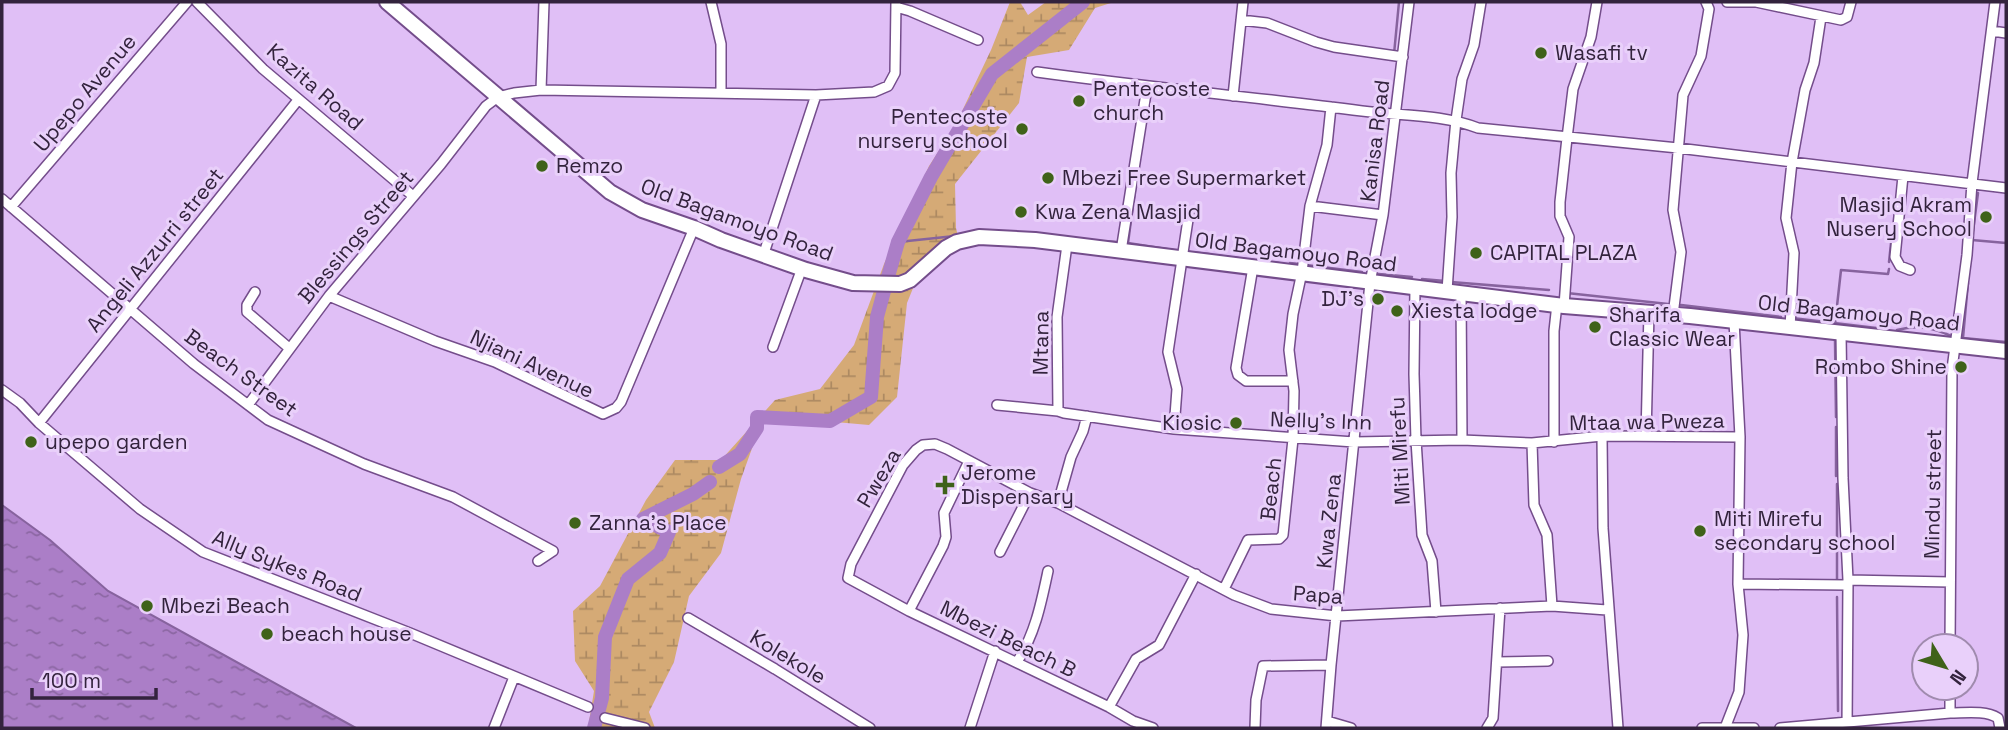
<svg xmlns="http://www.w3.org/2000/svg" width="2008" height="730" font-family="'Space Grotesk',sans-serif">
<defs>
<pattern id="wetland-marsh" width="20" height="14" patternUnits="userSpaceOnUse" patternTransform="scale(1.75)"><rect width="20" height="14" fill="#d5aa76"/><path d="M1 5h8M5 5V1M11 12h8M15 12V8" fill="none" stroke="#ad8a62"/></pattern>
<pattern id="water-ripples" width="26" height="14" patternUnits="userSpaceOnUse" patternTransform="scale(1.75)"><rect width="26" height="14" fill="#ab7ec7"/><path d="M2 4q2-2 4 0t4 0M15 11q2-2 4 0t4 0" fill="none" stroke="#8c67a3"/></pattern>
</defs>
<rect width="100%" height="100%" fill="#e0bff6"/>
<!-- wetland -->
<path fill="url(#wetland-marsh)" d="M1010 2H1020L1028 15 1046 2H1114L1095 8 1069 50 1027 57 1019 103 955 184 956 228 959 241 920 271 907 303 897 397 869 425 767 416 759 420 755 440 741 479 721 553 689 596 674 662 649 712 655 728H588L594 691 575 661 573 611 600 586 646 500 675 460H721L775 400 820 389 854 345 884 264 929 166 955 126 991 50Z"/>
<!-- water -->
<path fill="url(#water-ripples)" stroke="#87639e" stroke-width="2" d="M2 505 50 540 108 591 356 728H2Z"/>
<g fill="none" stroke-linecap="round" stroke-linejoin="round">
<!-- stream -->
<path stroke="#87639e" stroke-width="2.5" d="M403 7 434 35
M1394 54 1399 2
M1167 177 1137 175 1128 243 1173 250
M1973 231 1978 193
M1972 240 2006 243
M1099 241 1117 242
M898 242 955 236
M1189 252 1209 254
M1221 256 1279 263
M1889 262 1892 234
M1290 263 1299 264
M1306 265 1362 272
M1379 274 1412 277
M1422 279 1445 281
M1451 282 1549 290
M1968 283 1963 338 2006 342
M1567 293 1668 304
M1681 305 1781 317
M1792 318 1885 329
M1835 324 1841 270 1888 274 1889 269
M1897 330C1916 325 1932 327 1951 336
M1835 341 1836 417
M1836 476V427
M1837 484V582
M1837 597 1838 711"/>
<!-- river -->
<path stroke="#ab7ec7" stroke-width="14" d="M719 467 740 454 757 428V417L830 421 871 397 877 317 887 280 898 242 931 177 992 74 1083 2
M594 728 602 698 605 637 628 579 660 553 669 532 643 519 693 494 710 482"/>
<!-- minor casing -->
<g stroke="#744d8b" stroke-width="12">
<path id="minor" d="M197 2 263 69 413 196
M711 2 721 44V92
M1727 2H1756L1841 20 1847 17 1851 2
M896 7 910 11 978 40
M1241 20 1267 23 1316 42 1334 47 1403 57
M1992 31 2006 33
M1037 72C1145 87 1254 97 1362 111 1401 116 1442 114 1478 128L1678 148 2006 188
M541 90 544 2
M1233 96 1243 2
M1903 176 1895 257 1900 266 1910 270
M2 199 194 364 268 420 364 464 453 497 553 551 538 561
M1310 206 1383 215
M11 207 187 2
M1067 245 1057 317 1058 411 1064 413 1174 429 1354 442 1462 440 1532 443 1602 436 1740 437
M1121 251 1147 87
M764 253 816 95
M1253 267 1236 368 1238 375 1246 381H1293
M1415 287 1414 374 1416 440 1422 535 1432 561 1436 612
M1447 291 1452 217 1451 173 1456 120 1462 79 1474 45 1481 2
M255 292 247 305V312L289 348
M1461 292 1462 440
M329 296 435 341 495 362 603 414 616 408 621 402 694 228
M1564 306 1569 237 1560 216V202L1567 138 1573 89 1591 37 1597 2
M1673 315 1681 252 1673 210 1683 95 1701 56 1709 9 1706 2
M1790 328 1794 253 1786 218 1792 162 1805 90 1814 63 1821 17
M1841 333 1843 478 1848 580 1847 728
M773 347 802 268
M2 390 20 403 39 423 140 509 203 552 410 633 588 707
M248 405 329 296 441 164 486 106 498 97 514 93 541 90 816 95 874 92 888 86 895 73 896 2
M997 405 1058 411
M39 423 298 100
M1174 429 1177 389 1168 352 1189 213
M1602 436 1603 528 1618 728
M1646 436 1649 312
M1554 442V331L1557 304
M1532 443 1534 505 1547 535 1552 606
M1058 503 1071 457 1083 431 1087 416
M1000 552 1030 493
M1848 580 1950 582
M1738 584 1848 585
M1224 589 1248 540 1279 539 1283 535 1293 439 1294 391 1289 350 1293 314 1302 272 1310 206 1327 145 1331 107
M909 611 943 546 946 537 944 513 969 461
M688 618 775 669 870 728
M1950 646 1952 369 1967 255 1972 183 1995 2
M1017 662C1035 634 1041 604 1048 571
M1497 662 1548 661
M1109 707 1136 659 1159 645 1196 574
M1950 713V688
M605 718 645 728
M1327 721 1351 728
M494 728 514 677
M970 728 995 651
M1153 728 1133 721 1109 707 909 611 848 578 851 564 903 465 916 450 923 445 935 444 947 449 1030 493 1058 503 1234 595 1271 609 1337 616 1552 606 1607 610
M1255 728 1256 700 1263 666 1331 665
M1326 728 1331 665 1370 283 1383 215 1409 2
M1487 728 1493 718 1500 608
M1702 728H1754
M1725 728 1739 692 1743 635 1738 584 1740 437 1734 321
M1780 728 1950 713C1965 713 1985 710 1998 718L2000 728"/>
</g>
<!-- primary casing -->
<g stroke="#744d8b" stroke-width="18">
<path id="primary" d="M387 2 610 192 642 210 694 228 721 240 806 270 853 283 900 284 910 280 946 248 957 242 979 237 1035 240 1564 306 1690 316 2006 351"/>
</g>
<!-- minor -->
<use href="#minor" stroke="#fff" stroke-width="9"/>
<!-- primary -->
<use href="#primary" stroke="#fff" stroke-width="14"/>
</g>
<!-- markers -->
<g fill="#3f6219" stroke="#e9d0fa" stroke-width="2.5">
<circle cx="1541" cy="53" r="7"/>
<circle cx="1079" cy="101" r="7"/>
<circle cx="1022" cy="129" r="7"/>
<circle cx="542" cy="166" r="7"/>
<circle cx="1048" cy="178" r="7"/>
<circle cx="1021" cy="212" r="7"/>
<circle cx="1986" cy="217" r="7"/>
<circle cx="1476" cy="253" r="7"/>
<circle cx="1378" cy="299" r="7"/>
<circle cx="1397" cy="311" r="7"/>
<circle cx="1595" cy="327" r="7"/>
<circle cx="1961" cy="367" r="7"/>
<circle cx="1236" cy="423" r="7"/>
<circle cx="31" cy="442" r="7"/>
<path d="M941.5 474.5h7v7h7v7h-7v7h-7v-7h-7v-7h7z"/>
<circle cx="575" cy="523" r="7"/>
<circle cx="1700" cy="531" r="7"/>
<circle cx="147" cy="606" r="7"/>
<circle cx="267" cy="634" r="7"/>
</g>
<g text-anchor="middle" stroke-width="6" stroke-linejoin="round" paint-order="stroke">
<!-- poi labels -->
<g font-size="21" fill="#33233d" stroke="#e9d0fa" text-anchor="start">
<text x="1555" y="60">Wasafi tv</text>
<text x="1093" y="96">Pentecoste<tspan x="1093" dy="24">church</tspan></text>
<text x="1008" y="124" text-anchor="end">Pentecoste<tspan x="1008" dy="24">nursery school</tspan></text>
<text x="556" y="173">Remzo</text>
<text x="1062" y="185">Mbezi Free Supermarket</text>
<text x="1972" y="212" text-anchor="end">Masjid Akram<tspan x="1972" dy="24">Nusery School</tspan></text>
<text x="1035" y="219">Kwa Zena Masjid</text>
<text x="1490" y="260">CAPITAL PLAZA</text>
<text x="1364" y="306" text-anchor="end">DJ's</text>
<text x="1411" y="318">Xiesta lodge</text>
<text x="1609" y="322">Sharifa<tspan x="1609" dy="24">Classic Wear</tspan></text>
<text x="1947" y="374" text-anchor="end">Rombo Shine</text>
<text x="1222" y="430" text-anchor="end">Kiosic</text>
<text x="45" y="449">upepo garden</text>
<text x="961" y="480">Jerome<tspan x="961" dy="24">Dispensary</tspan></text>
<text x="1714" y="526">Miti Mirefu<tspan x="1714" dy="24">secondary school</tspan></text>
<text x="589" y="530">Zanna's Place</text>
<text x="161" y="613">Mbezi Beach</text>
<text x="281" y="641">beach house</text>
</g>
<!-- street labels -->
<g font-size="21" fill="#33233d" stroke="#e9d0fa">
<text transform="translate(315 87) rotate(41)" y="7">Kazita Road</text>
<text transform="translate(85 93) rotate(-50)" y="7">Upepo Avenue</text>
<text transform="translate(1375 141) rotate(-83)" y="7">Kanisa Road</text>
<text transform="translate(737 220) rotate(20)" y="7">Old Bagamoyo Road</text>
<text transform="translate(356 237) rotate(-50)" y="7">Blessings Street</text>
<text transform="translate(155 250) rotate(-51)" y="7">Angeli Azzurri street</text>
<text transform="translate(1296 252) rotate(7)" y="7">Old Bagamoyo Road</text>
<text transform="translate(1859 313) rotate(6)" y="7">Old Bagamoyo Road</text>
<text transform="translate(1041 343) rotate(-89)" y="7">Mtana</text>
<text transform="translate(532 364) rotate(25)" y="7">Njiani Avenue</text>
<text transform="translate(241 373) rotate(36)" y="7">Beach Street</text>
<text transform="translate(1321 421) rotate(2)" y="7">Nelly's Inn</text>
<text transform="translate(1647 422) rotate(-1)" y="7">Mtaa wa Pweza</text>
<text transform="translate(1400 451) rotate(-93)" y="7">Miti Mirefu</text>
<text transform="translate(879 478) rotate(-59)" y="7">Pweza</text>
<text transform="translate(1271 489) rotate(-84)" y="7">Beach</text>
<text transform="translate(1933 494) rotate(-89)" y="7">Mindu street</text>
<text transform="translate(1329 521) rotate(-84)" y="7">Kwa Zena</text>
<text transform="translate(287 566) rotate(22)" y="7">Ally Sykes Road</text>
<text transform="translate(1318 595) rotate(4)" y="7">Papa</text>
<text transform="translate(1008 639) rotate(26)" y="7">Mbezi Beach B</text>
<text transform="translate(788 657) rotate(31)" y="7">Kolekole</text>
</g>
</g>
<!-- border -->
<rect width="2008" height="730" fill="none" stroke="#33233d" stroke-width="7"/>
<!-- north arrow -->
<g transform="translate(1945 667) rotate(128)"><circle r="33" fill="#e9d0fa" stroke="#a08bae" stroke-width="2"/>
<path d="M0-5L12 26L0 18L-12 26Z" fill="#3f6219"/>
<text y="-10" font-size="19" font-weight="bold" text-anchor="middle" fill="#33233d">N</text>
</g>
<!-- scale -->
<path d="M32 688v10h124v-10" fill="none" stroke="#33233d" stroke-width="3.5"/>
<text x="42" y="688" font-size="21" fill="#33233d" stroke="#e9d0fa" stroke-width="5" paint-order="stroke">100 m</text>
</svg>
